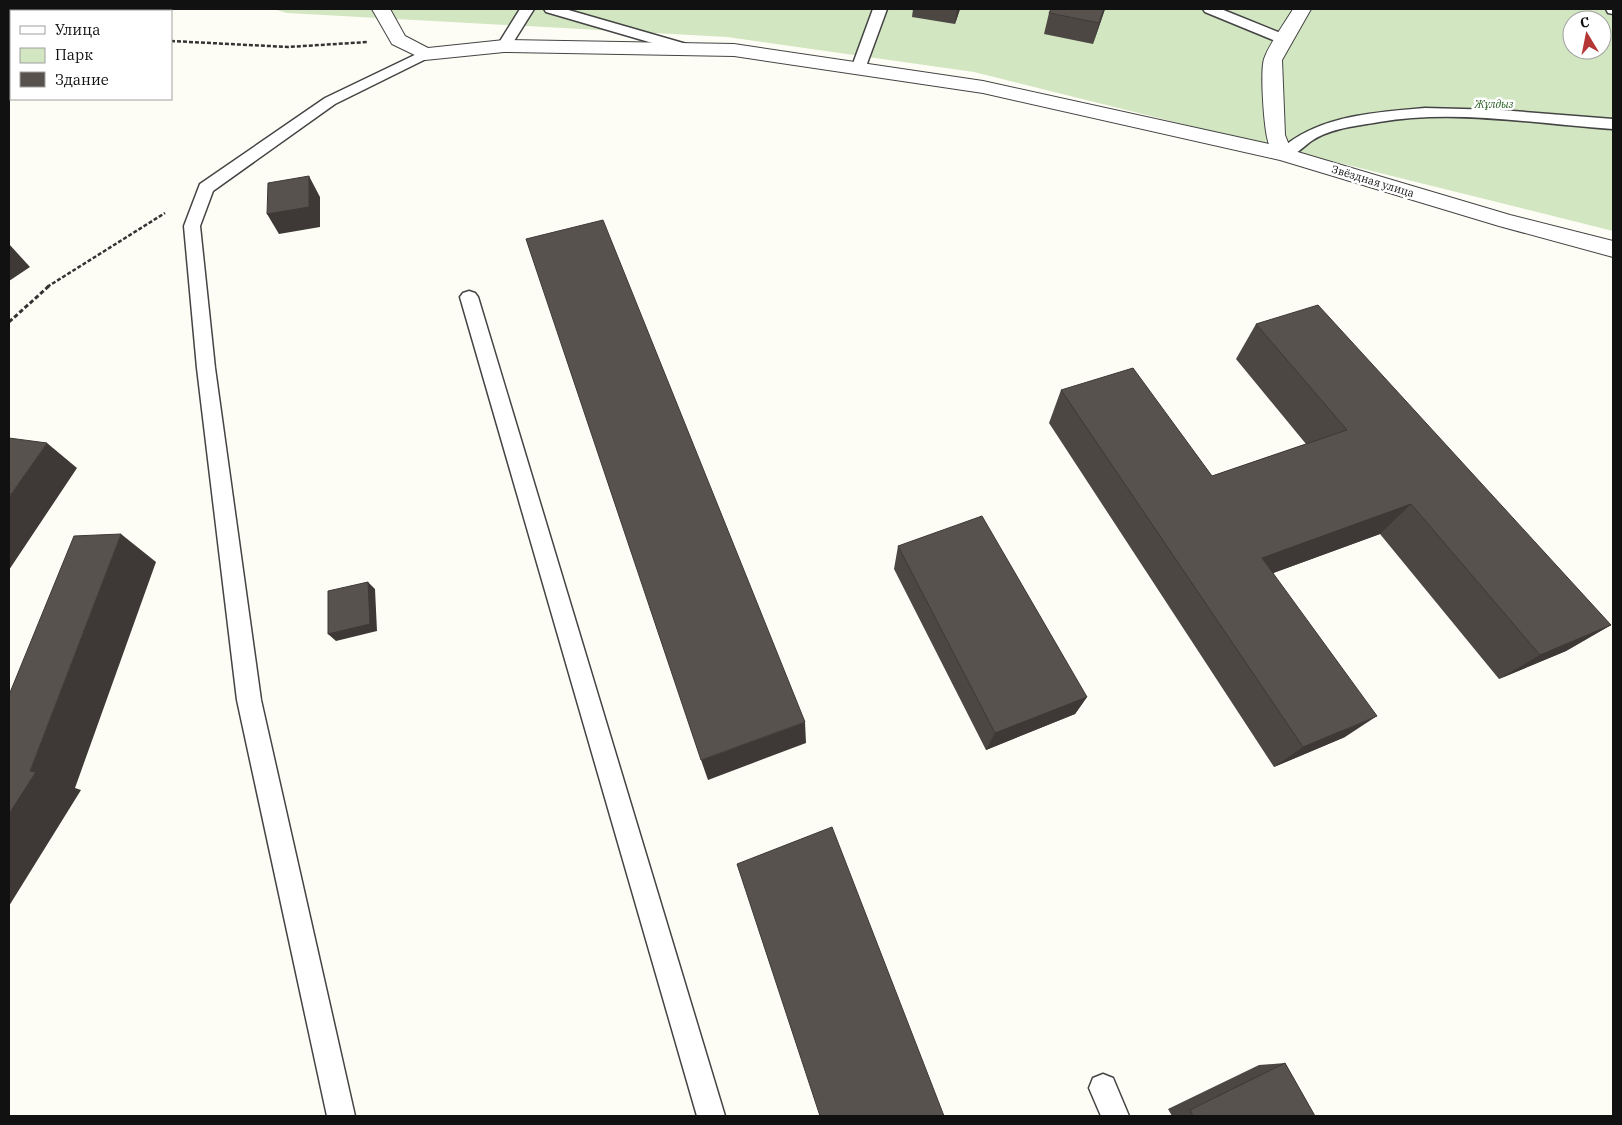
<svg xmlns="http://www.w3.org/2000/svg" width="1622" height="1125" font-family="'IBM Plex Serif',serif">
<rect width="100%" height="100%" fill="#fefdf5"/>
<!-- green -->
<path fill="#d2e6c1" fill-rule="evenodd" d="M273 9H1613V231L974 72 727 37 287 13ZM1572 20H1602V50H1572Z"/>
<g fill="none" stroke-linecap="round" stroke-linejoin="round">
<!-- service casing -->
<g stroke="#444" stroke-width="3">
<path id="service" d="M520 9H534L509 49H499L497 46Z
M544 9H565L690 45 692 48 685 52 680 51 546 12Z
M873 9H887L865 69 858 73 853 72 851 69Z
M1203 9H1221L1288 36 1290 39 1283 43 1278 42 1205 12Z
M1606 9H1613V14L1608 13Z
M425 50 432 54 430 57 335 104 213 191 200 226 215 368 261 700 355 1116H327L237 700 197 368 184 226 200 184 325 98Z
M1425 108 1500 110 1613 119V129C1536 124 1456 109 1379 122 1358 126 1331 128 1313 140 1302 147 1292 161 1277 158L1275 154C1278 149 1283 147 1287 144 1325 115 1378 112 1425 108Z
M469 291 475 293 478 297 725 1116H697L460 297 463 293Z
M1103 1074 1113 1078 1129 1116H1101L1089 1088 1093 1078Z"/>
</g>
<!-- minor casing -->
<g stroke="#444" stroke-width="2">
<path id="minor" d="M372 9H390L405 36 428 48 504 40 734 44 983 81 1269 144C1264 132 1260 72 1264 59 1269 44 1285 23 1293 9H1311L1282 60 1285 135 1291 150 1510 215 1613 241V257L1499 226 1280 160 983 93 734 56 504 52 425 60 392 44Z"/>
</g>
<!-- path-far1 -->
<path stroke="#333" stroke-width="2.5" stroke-dasharray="4 2" stroke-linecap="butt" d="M9 34H11
M171 41 288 47 367 42
M47 287 165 213"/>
<!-- path -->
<path stroke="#333" stroke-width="3" stroke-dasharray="4.5 2.5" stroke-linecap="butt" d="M9 322 49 286"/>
<!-- service -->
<use href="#service" fill="#fff" fill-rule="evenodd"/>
<!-- minor -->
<use href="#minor" fill="#fff" fill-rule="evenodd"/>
</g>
<!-- wall -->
<path fill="#4c4743" d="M913 9H960L955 24 912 17Z
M1051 9H1105L1093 44 1044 34 1049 13Z
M1256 324 1611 625 1566 651 1499 679 1380 534 1273 573 1345 737 1274 767 1049 423 1061 390 1212 476 1306 444 1236 359Z
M898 546 1087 697 1075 714 986 750 894 569Z
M1285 1063 1315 1116H1172L1168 1109 1259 1065Z"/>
<!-- shaded-wall -->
<path fill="#3e3937" d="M957 9H960L955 24Z
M1104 9H1105L1093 44 1099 23Z
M309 176 320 197V227L279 234 267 214Z
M9 244 30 267 9 281Z
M47 443 77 468 9 570V497Z
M1411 504 1380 534 1238 586 1262 558Z
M121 534 156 562 75 788 81 790 9 906V814L30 771Z
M368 582 375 589 377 631 336 641 328 634Z
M1611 625 1566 651 1499 679 1540 655Z
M1087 697 1075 714 986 750 995 733Z
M1377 716 1345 737 1274 767 1303 747Z
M805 722 806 743 708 780 701 760Z"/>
<!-- building -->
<path fill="#58524e" stroke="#3e3937" d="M1051 9H1104L1099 23 1049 13Z
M309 176V207L267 214 268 183Z
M603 220 805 722 701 760 526 239Z
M1318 305 1611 625 1540 655 1411 504 1262 558 1377 716 1303 747 1061 390 1133 368 1212 476 1347 430 1256 324Z
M9 438 47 443 9 497Z
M982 516 1087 697 995 733 898 546Z
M121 534 30 771 36 772 9 814V695L74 536Z
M368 582 370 624 328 634V591Z
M832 827 944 1116H820L737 864Z
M1285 1063 1315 1116H1193L1190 1110Z"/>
<g text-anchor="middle" stroke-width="5" stroke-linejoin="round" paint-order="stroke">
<!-- far-park labels -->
<g font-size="11" font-style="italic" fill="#2f6326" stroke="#fff">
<text x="1494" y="108">Жұлдыз</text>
</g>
<!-- far-street labels -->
<g font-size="11" fill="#111" stroke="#fff">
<text transform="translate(1373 181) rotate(17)" y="4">Звёздная улица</text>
</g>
</g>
<!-- border -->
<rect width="1622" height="1125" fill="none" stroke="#111111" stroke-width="20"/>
<!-- legend -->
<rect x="10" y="10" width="162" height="90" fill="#ffffff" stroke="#a0a0a0"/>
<rect x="20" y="26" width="25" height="8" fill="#ffffff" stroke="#a0a0a0"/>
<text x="55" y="35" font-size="15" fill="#111111">Улица</text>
<rect x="20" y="48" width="25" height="15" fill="#d2e6c1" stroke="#a0a0a0"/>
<text x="55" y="60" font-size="15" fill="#111111">Парк</text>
<rect x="20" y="72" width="25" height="15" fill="#58524e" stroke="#a0a0a0"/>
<text x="55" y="85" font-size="15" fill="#111111">Здание</text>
<!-- north arrow -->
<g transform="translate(1587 35) rotate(350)"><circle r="24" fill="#ffffff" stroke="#a0a0a0"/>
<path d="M0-4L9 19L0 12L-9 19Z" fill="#b43635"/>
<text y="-8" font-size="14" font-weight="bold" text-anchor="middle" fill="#111111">С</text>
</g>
</svg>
